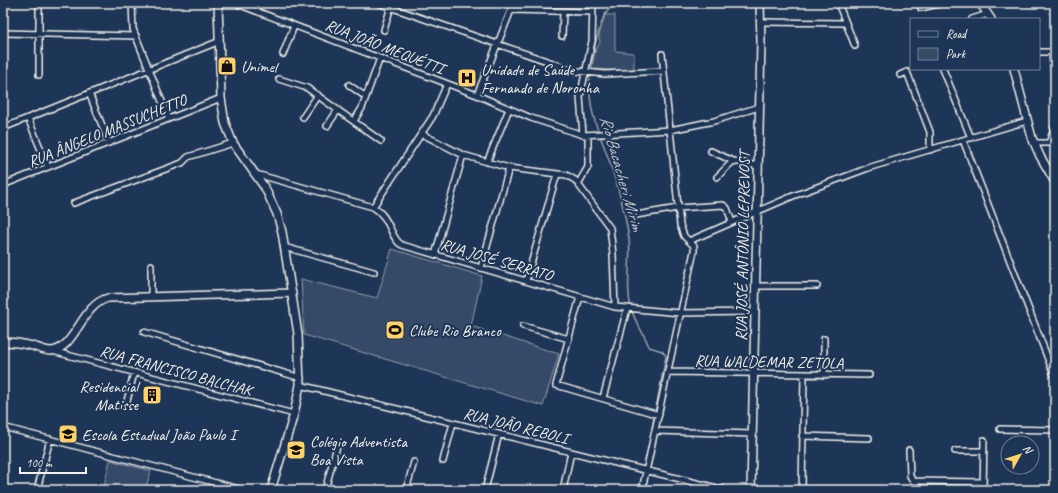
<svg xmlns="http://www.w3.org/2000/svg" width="1058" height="493" font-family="Caveat,sans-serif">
<rect width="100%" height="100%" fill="#1d3557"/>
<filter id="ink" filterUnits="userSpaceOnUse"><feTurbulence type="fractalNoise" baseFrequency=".025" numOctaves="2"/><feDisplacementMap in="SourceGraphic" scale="8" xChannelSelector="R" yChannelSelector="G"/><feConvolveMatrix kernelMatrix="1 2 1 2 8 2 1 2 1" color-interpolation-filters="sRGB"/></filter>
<g filter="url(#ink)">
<!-- green -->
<path fill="#354a67" stroke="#949ea8" d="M605 15H615V51L634 53V71L591 69 596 49 600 43 599 36Z
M392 249 482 276 471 326 559 354 543 406 304 335 301 279 377 298Z
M110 460 151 471 145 490H103Z"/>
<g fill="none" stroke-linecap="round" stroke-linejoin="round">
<!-- stream -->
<path stroke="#9aa2ab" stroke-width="1.5" d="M591 71C593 52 597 33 604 16 607 11 611 9 612 3
M590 74C588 95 591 113 599 133
M600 136C613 169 624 204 629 239 632 263 624 290 633 314 637 325 645 335 649 347L662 351 666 356 651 434"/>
<!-- street casing -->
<g stroke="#f4f1e8" stroke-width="8">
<path id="street" d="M132 3 133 29 169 119
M235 3 477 95 531 118 583 135 670 130 714 121 759 107
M378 3 576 71 605 74 664 71
M838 3 855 46
M724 4 741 3
M921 8 943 3
M511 10 592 12
M972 19 988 14
M760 22 845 23
M384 30 392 3
M3 33 136 36
M562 36 563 12
M1039 52H1054
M1052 52 1055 89
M283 54 294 26
M943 69 971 138
M39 75V3
M900 75 907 72 930 132V150
M279 79 307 88 381 141
M349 85 366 97
M89 93 109 143
M477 95 514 3
M303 117 318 95
M28 118 48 167
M354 121 362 108 380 58
M327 126 338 110
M3 128 220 41
M422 134 463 155 509 168 566 175 575 180 610 228 613 254 615 307
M583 135 580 97 592 41 593 3
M963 140 1055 377
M1034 143H1055
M1049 143 1055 126
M711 151 733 161 758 166
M487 162 509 109
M256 174 373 207C391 217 390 239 402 245L615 307 680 313 755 312
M717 177 733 161
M578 184 588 167V136
M3 185 221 98
M74 203 182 163 188 157 233 143
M373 207 433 116 447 84
M636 215 678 208 723 205 727 208 732 222
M689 241 793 196 871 167 1027 121
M284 247 374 272
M435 255 463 155
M151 265V297
M481 268 509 168
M526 281 557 174
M755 286H817
M580 297 556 385 659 415
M523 326 569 339
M144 332 301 378
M824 339V375
M52 351 294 414
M668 372 869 375
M300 385 725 490
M603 398 627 309
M127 401 134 373
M3 427 243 490
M1000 429 1055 430
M656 431 752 434
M802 436 869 438
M909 450 910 476 913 481 983 482
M955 451H984
M443 461 453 423
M37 490 50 439
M325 490 337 446
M406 490 414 462
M485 490 499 434
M563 490 571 452
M642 490 694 251V246L684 236 680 225 662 54
M802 490 804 374
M983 490 984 440"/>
</g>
<!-- secondary casing -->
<g stroke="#f4f1e8" stroke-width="10">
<path id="secondary" d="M218 3 221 98 225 123 233 143 265 188 277 214 282 232 298 334 300 385 294 414 271 490
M980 3 991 19
M1014 69 1032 138 1040 156 1055 182
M3 342C11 342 19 343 28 345 35 346 44 351 51 351 75 350 81 305 108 298L292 293
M751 490 761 42 760 3"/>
</g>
<!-- street -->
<use href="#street" stroke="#1d3557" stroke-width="5"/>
<!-- secondary -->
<use href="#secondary" stroke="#1d3557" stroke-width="7"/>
</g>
</g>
<!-- icons -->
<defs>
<g id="shop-square" transform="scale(1)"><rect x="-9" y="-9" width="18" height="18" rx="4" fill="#ffd166" stroke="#1d3557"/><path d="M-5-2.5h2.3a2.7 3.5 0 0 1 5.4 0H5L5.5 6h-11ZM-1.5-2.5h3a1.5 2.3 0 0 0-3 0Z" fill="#111"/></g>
<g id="hospital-square" transform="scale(1)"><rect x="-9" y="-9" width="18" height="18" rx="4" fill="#ffd166" stroke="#1d3557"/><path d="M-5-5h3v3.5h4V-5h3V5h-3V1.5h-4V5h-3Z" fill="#111"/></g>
<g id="stadium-square" transform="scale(1)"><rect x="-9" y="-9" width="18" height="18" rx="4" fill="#ffd166" stroke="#1d3557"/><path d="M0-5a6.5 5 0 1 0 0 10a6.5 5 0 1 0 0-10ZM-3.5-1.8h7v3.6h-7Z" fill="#111"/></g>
<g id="building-square" transform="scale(1)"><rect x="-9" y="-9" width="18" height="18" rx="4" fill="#ffd166" stroke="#1d3557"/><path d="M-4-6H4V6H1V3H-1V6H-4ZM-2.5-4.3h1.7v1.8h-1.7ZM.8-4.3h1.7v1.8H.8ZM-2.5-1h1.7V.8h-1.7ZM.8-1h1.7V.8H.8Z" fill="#111"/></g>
<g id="school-square" transform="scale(1)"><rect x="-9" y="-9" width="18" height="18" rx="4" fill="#ffd166" stroke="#1d3557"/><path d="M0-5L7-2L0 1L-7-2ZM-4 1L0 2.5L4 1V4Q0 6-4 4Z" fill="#111"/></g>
</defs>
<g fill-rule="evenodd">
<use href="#shop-square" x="227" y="66"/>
<use href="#hospital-square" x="467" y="78"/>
<use href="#stadium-square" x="395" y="330"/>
<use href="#building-square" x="152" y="395"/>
<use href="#school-square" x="68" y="434"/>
<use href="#school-square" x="296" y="450"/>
</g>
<g text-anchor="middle" stroke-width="4" stroke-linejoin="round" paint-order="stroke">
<!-- street labels -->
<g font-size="16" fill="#f4f1e8" stroke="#1d3557">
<text transform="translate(385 46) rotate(21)" y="6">RUA JOÃO MEQUÉTTI</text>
<text transform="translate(107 130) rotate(-22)" y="6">RUA ÂNGELO MASSUCHETTO</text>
<text transform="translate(742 246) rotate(-89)" y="6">RUA JOSÉ ANTÔNIO LEPREVOST</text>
<text transform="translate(497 259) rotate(16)" y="6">RUA JOSÉ SERRATO</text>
<text transform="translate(769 361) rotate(1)" y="6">RUA WALDEMAR ZETOLA</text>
<text transform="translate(176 370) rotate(15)" y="6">RUA FRANCISCO BALCHAK</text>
<text transform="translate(516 425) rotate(14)" y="6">RUA JOÃO REBOLI</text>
</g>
<!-- poi labels -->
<g font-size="16" fill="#f4f1e8" stroke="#1d3557" text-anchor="start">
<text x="241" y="72">Unimel</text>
<text x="481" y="75">Unidade de Saúde<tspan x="481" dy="18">Fernando de Noronha</tspan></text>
<text x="409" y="336">Clube Rio Branco</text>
<text x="138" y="392" text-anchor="end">Residencial<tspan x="138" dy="18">Matisse</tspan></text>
<text x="82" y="440">Escola Estadual João Paulo I</text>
<text x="310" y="447">Colégio Adventista<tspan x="310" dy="18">Boa Vista</tspan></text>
</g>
<!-- water labels -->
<g font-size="17" font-style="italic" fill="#c0c3c4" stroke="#1d3557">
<text transform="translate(622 173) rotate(74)" y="6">Rio Bacacheri Mirim</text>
</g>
</g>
<!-- margin -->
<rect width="1058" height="493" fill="none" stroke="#1d3557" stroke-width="16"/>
<rect x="8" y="8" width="1042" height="477" fill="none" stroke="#f4f1e8" stroke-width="1.5" filter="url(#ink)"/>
<!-- legend -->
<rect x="910" y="18" width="130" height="52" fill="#1d3557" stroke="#738091"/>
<rect x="918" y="31" width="20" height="6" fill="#1d3557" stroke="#738091"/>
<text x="946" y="38" font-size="12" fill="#f4f1e8">Road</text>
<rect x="918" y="48" width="20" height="12" fill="#354a67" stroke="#738091"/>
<text x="946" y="58" font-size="12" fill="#f4f1e8">Park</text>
<!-- north arrow -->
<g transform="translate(1020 455) rotate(51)"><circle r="19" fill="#1d3557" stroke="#738091"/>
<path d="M0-3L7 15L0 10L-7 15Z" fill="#ffd166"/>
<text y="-6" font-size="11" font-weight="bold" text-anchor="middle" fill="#f4f1e8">N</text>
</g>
<!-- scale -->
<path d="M20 467v6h66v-6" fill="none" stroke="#f4f1e8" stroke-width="2"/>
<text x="26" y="467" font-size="12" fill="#f4f1e8" stroke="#1d3557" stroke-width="3" paint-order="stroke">100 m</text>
</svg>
